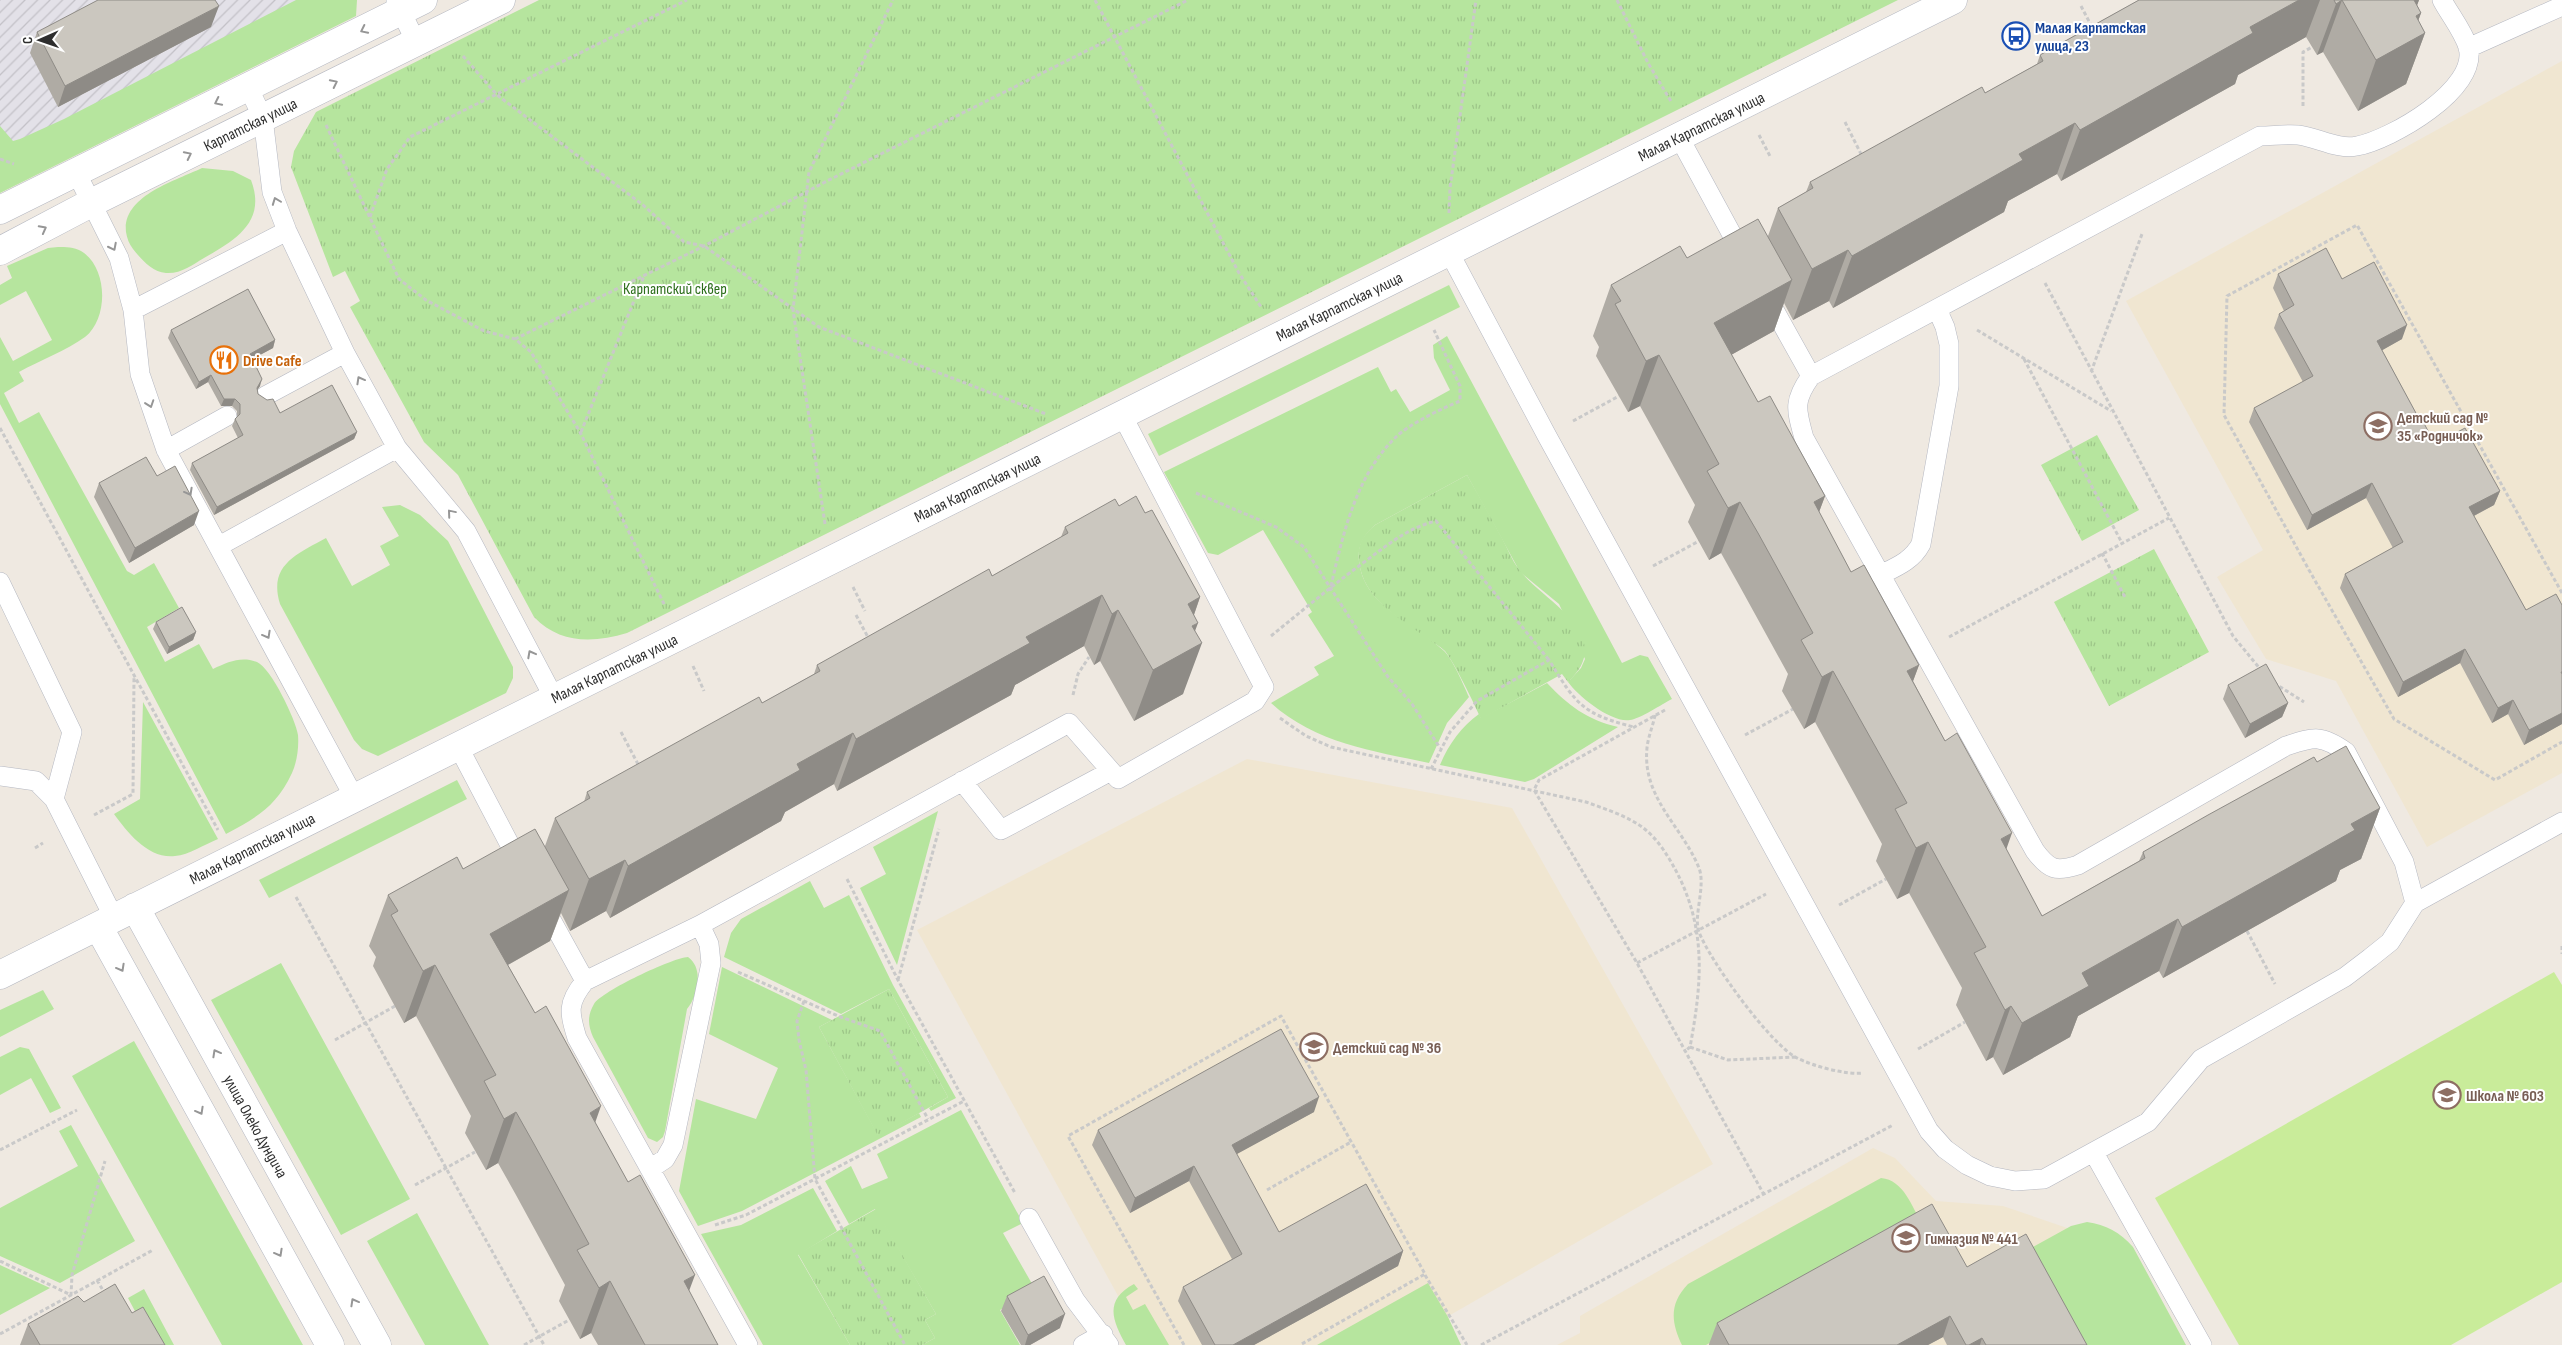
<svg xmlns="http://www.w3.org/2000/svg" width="2562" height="1345" font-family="'Sofia Sans Condensed',sans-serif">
<defs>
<pattern id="industrial-furrows" width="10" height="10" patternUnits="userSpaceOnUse" patternTransform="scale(1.25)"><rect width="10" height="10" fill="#e3e1e8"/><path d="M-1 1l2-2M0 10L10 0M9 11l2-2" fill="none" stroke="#c3c1c7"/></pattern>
<pattern id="park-tufts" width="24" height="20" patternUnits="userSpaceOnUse" patternTransform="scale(1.25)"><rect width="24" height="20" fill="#b6e59e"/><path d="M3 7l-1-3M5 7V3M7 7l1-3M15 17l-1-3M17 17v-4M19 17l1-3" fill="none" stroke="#9dc588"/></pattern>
</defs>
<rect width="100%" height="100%" fill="#efe9e1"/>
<!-- industrial -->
<path fill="url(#industrial-furrows)" d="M0 0H342L0 148Z"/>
<!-- education -->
<path fill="#f0e6d1" d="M2562 61V773L2427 847 2336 681 2266 659 2217 577 2263 550 2126 301Z
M1247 759 1512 808 1713 1164 1398 1345H1145L917 930Z
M1873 1148 1895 1158 1936 1201 2003 1206 2132 1250 2183 1345H1557L1580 1333V1316Z"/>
<!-- grass -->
<path fill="#b6e59e" d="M296 0H357L356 16 0 193V126L13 141 20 139 64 119Z
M202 168 233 171 251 180C267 222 235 240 204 258 192 265 181 274 166 273 152 272 141 259 133 249 129 244 127 238 126 232 122 196 175 181 202 168Z
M58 247C66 247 74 247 81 251 108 267 109 318 85 337 67 350 39 361 19 372L24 381 4 393 19 423 39 412 127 571 134 575 154 563 179 608 147 627 165 662 199 644 213 669C228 662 241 656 257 662 271 668 296 720 298 735 299 747 297 762 292 773 276 807 257 817 226 834L0 404V337L13 361 52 340 26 291 0 305V285L12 278 7 266 48 248Z
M1449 285 1460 307 1159 456 1148 434Z
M1447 336 1622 663 1640 655 1648 657 1672 699C1662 704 1640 719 1630 720 1611 723 1578 696 1568 682L1581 668 1585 659 1559 604 1520 572 1467 475 1375 525C1364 534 1357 547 1359 561 1364 607 1414 622 1443 650 1453 659 1463 684 1469 697L1447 723 1429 763C1373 751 1315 743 1271 703L1319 675 1314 667 1334 656 1308 615 1312 612 1263 530 1218 555 1208 553 1164 472 1378 367 1391 392 1396 389 1410 412 1450 390 1434 358 1433 345Z
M400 505 420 515 448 541 513 667V678L506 693 378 756 362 749 354 740 280 604C268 565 297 554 326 538L352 586 390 565 380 546 399 536 382 507Z
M1547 683C1568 705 1587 720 1618 727L1534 779 1525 782 1440 765C1448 745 1462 726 1479 714L1481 718Z
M143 702 218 839C205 844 189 855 175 856 148 859 128 833 114 814L140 799Z
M457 780 467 799 269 898 259 880Z
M938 811 897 965 860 888 886 874 873 847Z
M810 881 824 908 849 895 893 985 956 1098 931 1111 929 1108 948 1097 889 989 841 1014 724 957 731 933 741 919Z
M688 957C704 968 698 996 687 1009L665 1131 663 1137 657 1142 648 1138 593 1037C588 1025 587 1016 594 1004 602 991 672 958 688 957Z
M281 963 410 1199 341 1235 211 1000Z
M722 967 832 1020 819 1027 878 1135 919 1113 921 1117 742 1211 698 1226 679 1191 696 1099 756 1119 778 1068 709 1034Z
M43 990 54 1009 0 1037V1010Z
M134 1041 303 1345H222L72 1076Z
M20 1047 29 1049 61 1108 50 1113 31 1078 0 1095V1057Z
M961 1110 1023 1223 1003 1233 1035 1289 1000 1310 1020 1345H922L935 1338 925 1320 936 1314 875 1209 849 1224 825 1181 851 1166 862 1189 888 1178 877 1154Z
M71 1125 135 1241 60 1283 0 1256V1208L78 1166 59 1131Z
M1881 1178C1904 1180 1912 1207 1922 1224L1706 1345H1682C1671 1322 1669 1304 1688 1284Z
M813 1188 837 1231 798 1255 850 1345H763L701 1234 741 1225Z
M417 1213 489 1345H425L367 1241Z
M2087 1222C2106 1225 2120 1232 2133 1247L2186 1345H2085L2031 1248 2071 1226Z
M0 1265 50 1288 0 1315Z
M1428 1283 1448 1317 1461 1345H1317Z
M1134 1284 1138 1289 1126 1297 1133 1310 1145 1304 1169 1345H1126C1112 1320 1104 1300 1134 1284Z
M144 1289 174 1345H153L128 1298Z"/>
<!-- park -->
<path fill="url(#park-tufts)" d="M539 0H1898L627 633C593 643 560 644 534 617L458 475 424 442 350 307 360 301 345 271 333 277 291 167 294 151 316 112Z
M2097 435 2139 510 2082 541 2041 465Z
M1467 475C1480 497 1492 520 1504 542 1509 552 1514 564 1521 572 1547 603 1617 636 1568 682L1562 674 1481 719C1474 703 1455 664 1445 651 1440 646 1432 642 1427 638 1398 617 1363 599 1359 561 1357 545 1363 535 1375 525Z
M2154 549 2209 652 2109 706 2054 602Z
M889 989 948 1097 878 1136 819 1027Z
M876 1209 936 1314 925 1320 935 1338 922 1345H850L798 1254Z"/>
<!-- pitch -->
<path fill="#c9ec9a" d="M2554 972 2562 985V1282L2451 1345H2239L2155 1198Z"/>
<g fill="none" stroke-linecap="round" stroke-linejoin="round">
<!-- lane casing -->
<g stroke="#b4b7c1" stroke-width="20">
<path id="lane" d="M396 1 416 42
M2468 48 2562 6
M248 87 263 118 272 192 287 231 345 353 397 448 466 531 554 698
M1679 137 1743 255
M76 172 119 258 133 310 140 374 166 450 354 797
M1449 252 1547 436 1929 1131 1945 1149 1967 1165 1990 1176 2015 1181 2044 1179 2148 1122 2201 1059 2345 977 2370 958 2390 942 2415 903 2404 862 2346 752C2321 734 2314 737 2286 746L2078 865C2056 872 2049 870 2035 851L1804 438C1796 409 1793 401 1811 376L2260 136C2272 136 2285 134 2298 135 2317 137 2337 150 2357 146 2390 140 2480 89 2468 47 2463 31 2450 15 2442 0
M1767 297 1811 376
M133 310 287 231
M265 396 345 353
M166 450 227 416
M219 546 397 448
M1880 575C1896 567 1912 561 1921 544L1949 386V344L1945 327 1937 309
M0 582 72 732 54 799 114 918
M458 746 521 866
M0 776 36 781 54 799
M962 781 1001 830 1111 771
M2415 903 2562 822
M543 905 585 981
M2094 1153 2202 1345
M650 1169 665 1159 673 1145 711 963 709 944 700 925
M1029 1218 1075 1300 1109 1345
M748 1345 577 1038C569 1012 567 1003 585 981L700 925 1069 723 1118 779 1255 701 1264 687 1122 415
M1083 1345 1103 1334"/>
</g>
<!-- street casing -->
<g stroke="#b4b7c1" stroke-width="29">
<path id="street" d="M0 210 423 0
M0 251 91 203 501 0
M135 907 377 1345
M98 926 330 1345
M0 975 1953 0"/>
</g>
<!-- path -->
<path stroke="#c9c9c9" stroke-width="3" stroke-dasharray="4 2.5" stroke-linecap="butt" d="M1095 0 1239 273 1261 307
M1617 0 1648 63 1672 103
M2081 6 2093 29
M463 56 497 95 643 205 684 242 704 246 819 327 1046 414
M2303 106V52L2312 47
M1845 122 1862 156
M326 125 399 279 426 300 484 331 515 339 531 352 580 432 665 606
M1759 135 1771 158
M0 159 14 164
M1449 213 1450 188 1476 0
M370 217 387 169 410 137 687 0
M2045 283 2233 636 2261 670
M1977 330 2111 411
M515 339 704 246 827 181 1188 0
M2024 359 2122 543
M2091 372 2142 234
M1573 421 1619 396
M0 428 218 830
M581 432 644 276
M1196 493 1276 527 1304 547 1388 677 1412 704 1440 748
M825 524 793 310 809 172 893 0
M2102 553 2126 599
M1653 566 1699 541
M1331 586C1343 534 1356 475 1396 437 1409 424 1443 408 1460 401V386L1434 330
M853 587 865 611
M2562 593 2357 225 2227 296 2224 415 2309 570 2394 719 2495 780 2562 742
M856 615 869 639
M1271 636C1303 610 1334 584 1367 560 1390 543 1408 528 1436 521L1549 660
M1949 637 2169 518
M693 666 704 691
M2274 683 2304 702
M1073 695 1078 674 1089 657
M1665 710 1539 780 1534 790 1637 963 1763 1193
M1655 715C1653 726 1648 737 1647 748 1642 798 1682 826 1699 868 1706 886 1693 917 1699 932 1710 961 1770 1044 1797 1058 1813 1066 1845 1075 1863 1073
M1280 718 1306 736 1331 747 1586 802C1605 809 1625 815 1642 827 1656 837 1667 854 1675 869 1707 928 1702 983 1690 1047L1684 1052
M621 732 639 766
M1745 735 1793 709
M1431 769 1450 732 1477 701 1549 660C1576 704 1582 714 1634 727
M94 815 133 794 134 677
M35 848 43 843
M847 879 898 980 1015 1193
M296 897 544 1345
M1839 905 1886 879
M2247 931 2275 984
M2562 946V954
M1637 963 1766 894
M738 972 838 1016 880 1031 928 1119
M898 980 939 829
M804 1001 797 1021 799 1040 806 1070 815 1179 905 1345
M335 1040 395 1006
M1690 1047 1728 1060 1795 1057
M1918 1049 1965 1022
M0 1150 77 1110
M415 1185 475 1152
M1267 1190 1351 1142
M715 1225 746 1215 964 1101
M0 1261 71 1295 72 1275 105 1161
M1425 1275 1467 1345
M97 1280 105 1294
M0 1334 153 1250
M524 1345 569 1320
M1184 1345 1068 1136 1281 1016 1425 1274 1300 1345
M1481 1345 1893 1125"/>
<!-- lane -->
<use href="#lane" stroke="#fff" stroke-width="19"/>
<!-- street -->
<use href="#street" stroke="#fff" stroke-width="28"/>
</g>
<!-- wall -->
<path fill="#afaba4" d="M2139 0H2419L2417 5 2421 13 2418 21 2425 33 2406 84 2358 111 2323 52 2317 55 2306 37 2238 75 2235 84 2061 181 2057 174 2008 201 2004 212 1833 308 1829 301 1793 320 1784 303 1774 331 1731 355 1758 402 1825 496 1819 512 1851 572 1919 665 1913 681 1945 741 2006 850 2042 916 2139 861 2143 852 2317 762 2380 808 2361 859 2340 870 2336 881 2163 978 2159 971 2078 1016 2070 1037 2003 1075 1993 1057 1986 1061 1956 1005 1962 988 1909 893 1897 899 1876 861 1882 844 1815 722 1804 729 1782 691 1788 674 1739 585 1721 553 1709 560 1688 522 1695 505 1640 406 1628 412 1596 356 1599 347 1593 336 1611 285 1687 258 1768 236 1778 208 1806 192 1810 182 1985 93 2037 64 2040 55Z
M211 27 58 107 30 53 37 32Z
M2278 274 2342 279 2402 339 2382 350 2417 415 2435 444 2500 491 2494 505 2474 516 2526 610 2562 605V724L2524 745 2508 714 2492 723 2460 663 2398 697 2340 588 2345 574 2393 548 2366 498 2307 530 2249 422 2254 408 2303 382 2274 328 2279 314 2284 311 2273 288Z
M171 330 275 340 273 348 252 359 260 386 257 390 258 394 280 413 357 432 354 439 214 515 190 470 192 463 238 438 232 426 235 419 237 417V411L232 406H221L208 382 196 389 168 338Z
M157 476 194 525 129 563 94 497 99 483Z
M1119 506 1145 513 1200 597 1194 615 1195 631 1183 694 1134 721 1100 661 1094 665 1084 646 1015 685 1011 695 837 791 834 784 785 812 781 821 610 918 606 911 570 931 561 913 550 941 508 965 718 1345H598L591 1333 580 1339 559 1301 565 1285 516 1195 498 1163 486 1170 465 1133 471 1116 416 1016 404 1023 373 966 376 957 369 946 388 895 463 869 545 846 555 818 584 802 587 792 762 703 814 674 817 665 992 576 1061 537 1065 527Z
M156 622 196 632 193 640 167 654 153 629Z
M2228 685 2288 703 2282 717 2245 738 2223 699Z
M1314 1112 1236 1154 1279 1232 1403 1251 1398 1266 1254 1345H1202L1178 1301 1183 1287 1232 1259 1189 1181 1130 1213 1092 1145 1098 1130Z
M1967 1267 2087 1345H1947L1943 1337 1928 1345H1709V1344L1717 1323Z
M1007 1296 1060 1328 1030 1345H1021L1001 1311Z
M84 1302 132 1313 165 1345H20L28 1324Z"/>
<!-- shaded-wall -->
<path fill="#8e8b86" d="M2299 0H2320L2306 37 2238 75 2235 84 2061 181 2080 130 2250 27Z
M2342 0 2323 52 2317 55 2336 4Z
M2409 0H2419L2405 38Z
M219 6 211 27 58 107 65 86Z
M2421 13 2411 40 2425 33 2406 84 2358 111 2376 60 2416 16Z
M2075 123 2057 174 2008 201 2004 212 1833 308 1852 256 2019 154Z
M1848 250 1829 301 1793 320 1812 269Z
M1792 280 1774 331 1695 375 1714 323Z
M2407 325 2402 339 2372 356 2377 341Z
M275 340 273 348 247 362 250 354Z
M1659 355 1640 406 1628 412 1646 361Z
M211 375 208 382 196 389 199 382Z
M262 379 260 386 254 395 257 388Z
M224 399H235L232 406H221Z
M357 432 354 439 214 515 217 507Z
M2372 483 2366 498 2307 530 2312 515Z
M2500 491 2494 505 2464 521 2469 507Z
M1825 496 1806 547 1814 502Z
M1740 502 1721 553 1709 560 1728 508Z
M199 511 194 525 129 563 135 548Z
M1102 595 1084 646 1015 685 1011 695 837 791 856 739 1026 637Z
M1200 597 1182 649 1188 604Z
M1118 610 1100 661 1094 665 1112 614Z
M1198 623 1188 650 1202 643 1183 694 1134 721 1153 670 1192 626Z
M196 632 193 640 167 654 169 647Z
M2465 649 2460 663 2398 697 2403 682Z
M1919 665 1900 716 1907 671Z
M1833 671 1815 722 1804 729 1822 677Z
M2513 700 2508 714 2492 723 2498 708Z
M2288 703 2282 717 2245 738 2250 724Z
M2562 713V724L2524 745 2529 730Z
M853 733 834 784 785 812 781 821 610 918 628 866 797 764Z
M2380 808 2361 859 2340 870 2336 881 2163 978 2182 927 2351 824Z
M2012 833 1994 884 2001 839Z
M1928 842 1909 893 1897 899 1916 848Z
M625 860 606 911 570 931 589 879Z
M569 890 550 941 472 985 490 934Z
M2178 919 2159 971 2078 1016 2070 1037 2003 1075 2022 1023 2082 973Z
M435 965 416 1016 404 1023 423 971Z
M2011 1006 1993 1057 1986 1061 2005 1010Z
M1319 1097 1314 1112 1226 1160 1232 1145Z
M601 1106 583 1157 590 1113Z
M516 1112 498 1163 486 1170 504 1119Z
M1194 1166 1189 1181 1130 1213 1135 1198Z
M1403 1251 1398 1266 1254 1345H1233Z
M695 1275 676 1326 684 1281Z
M610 1281 591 1333 580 1339 599 1288Z
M1065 1314 1060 1328 1030 1345H1025L1028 1335Z
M1950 1316 1943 1337 1928 1345H1897Z
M1982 1338 1980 1345H1969Z"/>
<!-- building -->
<path fill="#cbc7bf" stroke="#8e8b86" d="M98 0H215L219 6 65 86 37 32Z
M2139 0H2299L2250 27 2253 33 2080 130 2075 123 2019 154 2023 160 1852 256 1848 250 1812 269 1778 208 1813 188 1810 182 1982 87 1985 93 2043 61 2040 55Z
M2334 0H2414L2421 13 2416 16 2425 33 2376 60 2342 0 2336 4Z
M1758 219 1792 280 1714 323 1758 402 1770 396 1788 429 1825 496 1814 502 1851 572 1864 565 1919 665 1907 671 1945 741 1957 733 2012 833 2001 839 2042 916 2145 858 2143 852 2208 815 2314 757 2317 762 2346 746 2380 808 2351 824 2355 830 2288 868 2182 927 2178 919 2082 973 2089 986 2022 1023 2011 1006 2005 1010 1974 953 1986 947 1928 842 1916 848 1895 809 1907 803 1833 671 1822 677 1801 640 1813 633 1758 533 1740 502 1728 508 1707 471 1719 464 1659 355 1646 361 1615 304 1621 301 1611 285 1680 246 1687 258Z
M2326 248 2342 279 2374 262 2407 325 2377 341 2417 415 2419 414 2435 444 2465 428 2500 491 2469 507 2526 610 2556 594 2562 605V672H2561L2562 674V713L2529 730 2513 700 2498 708 2465 649 2403 682 2345 574 2403 542 2372 483 2312 515 2254 408 2313 376 2279 314 2294 305 2278 274Z
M248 289 275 340 250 354 262 379 257 388 258 394 267 400 273 399 280 413 332 385 357 432 217 507 192 463 243 435 235 419 240 414V404L235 399H224L211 375 199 382 171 330Z
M146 457 157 476 175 466 199 511 135 548 99 483Z
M1136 496 1145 513 1152 510 1200 597 1188 604 1198 623 1192 626 1202 643 1153 670 1118 610 1112 614 1102 595 1026 637 1030 643 856 739 853 733 797 764 800 770 628 866 625 860 589 879 555 818 590 798 587 792 759 697 762 703 820 671 817 665 989 569 992 576 1068 533 1065 527 1115 499 1119 506Z
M182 607 196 632 169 647 156 622Z
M2266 664 2288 703 2250 724 2228 685Z
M535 829 569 890 490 934 535 1013 546 1006 601 1106 590 1113 628 1182 640 1175 695 1275 684 1281 718 1345H645L610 1281 599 1288 577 1250 589 1244 534 1144 516 1112 504 1119 484 1081 496 1075 435 965 423 971 391 915 398 911 388 895 457 857 463 869Z
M1281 1029 1319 1097 1232 1145 1279 1232 1366 1184 1403 1251 1233 1345H1215L1183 1287 1242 1254 1194 1166 1135 1198 1098 1130Z
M1932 1204 1967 1267 2026 1234 2087 1345H1986L1982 1338 1969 1345H1966L1950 1316 1897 1345H1729L1717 1323Z
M1044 1276 1065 1314 1028 1335 1007 1296Z
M115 1284 132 1313 143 1307 165 1345H40L28 1324 78 1296 84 1302Z"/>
<!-- one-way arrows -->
<defs><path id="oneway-chevron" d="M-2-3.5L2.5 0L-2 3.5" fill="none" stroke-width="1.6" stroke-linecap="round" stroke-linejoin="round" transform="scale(1.25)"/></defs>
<g stroke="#969696">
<use href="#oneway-chevron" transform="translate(364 30) rotate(154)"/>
<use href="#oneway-chevron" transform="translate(334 83) rotate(-26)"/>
<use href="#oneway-chevron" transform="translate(218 102) rotate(154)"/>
<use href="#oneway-chevron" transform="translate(188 155) rotate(-26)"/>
<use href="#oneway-chevron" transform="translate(276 201) rotate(-111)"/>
<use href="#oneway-chevron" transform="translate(43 229) rotate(-28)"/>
<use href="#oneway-chevron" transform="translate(113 247) rotate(63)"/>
<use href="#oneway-chevron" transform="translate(360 380) rotate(-119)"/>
<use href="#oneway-chevron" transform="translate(150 404) rotate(71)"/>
<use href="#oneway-chevron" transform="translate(189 492) rotate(61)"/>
<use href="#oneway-chevron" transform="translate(451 513) rotate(-130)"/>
<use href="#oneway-chevron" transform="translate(267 635) rotate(61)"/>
<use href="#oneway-chevron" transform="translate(531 654) rotate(-118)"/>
<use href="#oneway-chevron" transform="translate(121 968) rotate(61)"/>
<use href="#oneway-chevron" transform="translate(216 1053) rotate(-119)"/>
<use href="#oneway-chevron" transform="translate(200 1111) rotate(61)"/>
<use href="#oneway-chevron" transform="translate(279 1253) rotate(61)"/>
<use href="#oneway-chevron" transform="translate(354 1302) rotate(-119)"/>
</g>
<!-- icons -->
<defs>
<g id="bus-ring" transform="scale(1.4375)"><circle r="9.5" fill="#fff" stroke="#1a4fb4" stroke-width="1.5"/><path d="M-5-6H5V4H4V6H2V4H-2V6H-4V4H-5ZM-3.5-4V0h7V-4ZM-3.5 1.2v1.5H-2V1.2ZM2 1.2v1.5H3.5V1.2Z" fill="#1a4fb4"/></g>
<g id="restaurant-ring" transform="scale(1.4375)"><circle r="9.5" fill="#fff" stroke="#e8710a" stroke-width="1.5"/><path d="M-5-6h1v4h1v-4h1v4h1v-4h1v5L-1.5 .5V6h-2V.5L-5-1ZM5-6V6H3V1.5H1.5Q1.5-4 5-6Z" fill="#e8710a"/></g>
<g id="school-ring" transform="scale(1.4375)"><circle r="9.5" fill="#fff" stroke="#8d6e63" stroke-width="1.5"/><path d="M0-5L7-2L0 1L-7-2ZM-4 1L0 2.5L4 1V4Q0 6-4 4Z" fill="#8d6e63"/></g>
</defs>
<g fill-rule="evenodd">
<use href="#bus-ring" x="2016" y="36"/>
<use href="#restaurant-ring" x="224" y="360"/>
<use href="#school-ring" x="2378" y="426"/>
<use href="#school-ring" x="1314" y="1047"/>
<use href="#school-ring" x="2447" y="1095"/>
<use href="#school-ring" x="1906" y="1238"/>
</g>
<g text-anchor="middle" stroke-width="4" stroke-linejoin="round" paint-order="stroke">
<!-- transit labels -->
<g font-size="16" font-weight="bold" fill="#164399" stroke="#fff" text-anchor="start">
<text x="2035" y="33">Малая Карпатская<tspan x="2035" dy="18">улица, 23</tspan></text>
</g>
<!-- street labels -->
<g font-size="16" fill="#2e2e2e" stroke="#fff">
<text transform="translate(250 124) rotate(-26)" y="6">Карпатская улица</text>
<text transform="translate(1701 126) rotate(-26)" y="6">Малая Карпатская улица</text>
<text transform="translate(1339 306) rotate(-26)" y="6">Малая Карпатская улица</text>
<text transform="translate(977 487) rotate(-26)" y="6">Малая Карпатская улица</text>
<text transform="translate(614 668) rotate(-26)" y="6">Малая Карпатская улица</text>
<text transform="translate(252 848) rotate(-27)" y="6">Малая Карпатская улица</text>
<text transform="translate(256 1126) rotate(61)" y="6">улица Олеко Дундича</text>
</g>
<!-- park labels -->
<g font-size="16" fill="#2c6e1b" stroke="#fff">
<text x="675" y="294">Карпатский сквер</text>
</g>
<!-- food labels -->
<g font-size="16" font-weight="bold" fill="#c56008" stroke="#fff" text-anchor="start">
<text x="243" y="366">Drive Cafe</text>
</g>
<!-- education labels -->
<g font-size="16" font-weight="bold" fill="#785e54" stroke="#fff" text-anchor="start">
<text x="2397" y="423">Детский сад №<tspan x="2397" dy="18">35 «Родничок»</tspan></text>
<text x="1333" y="1053">Детский сад № 36</text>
<text x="2466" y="1101">Школа № 603</text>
<text x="1925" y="1244">Гимназия № 441</text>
</g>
</g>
<!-- north arrow -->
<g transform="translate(40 40) rotate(268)" stroke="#ffffff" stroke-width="4" paint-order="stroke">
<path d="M0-4L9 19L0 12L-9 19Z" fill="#2e2e2e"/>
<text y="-8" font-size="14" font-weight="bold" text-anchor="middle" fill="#2e2e2e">С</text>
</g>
</svg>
